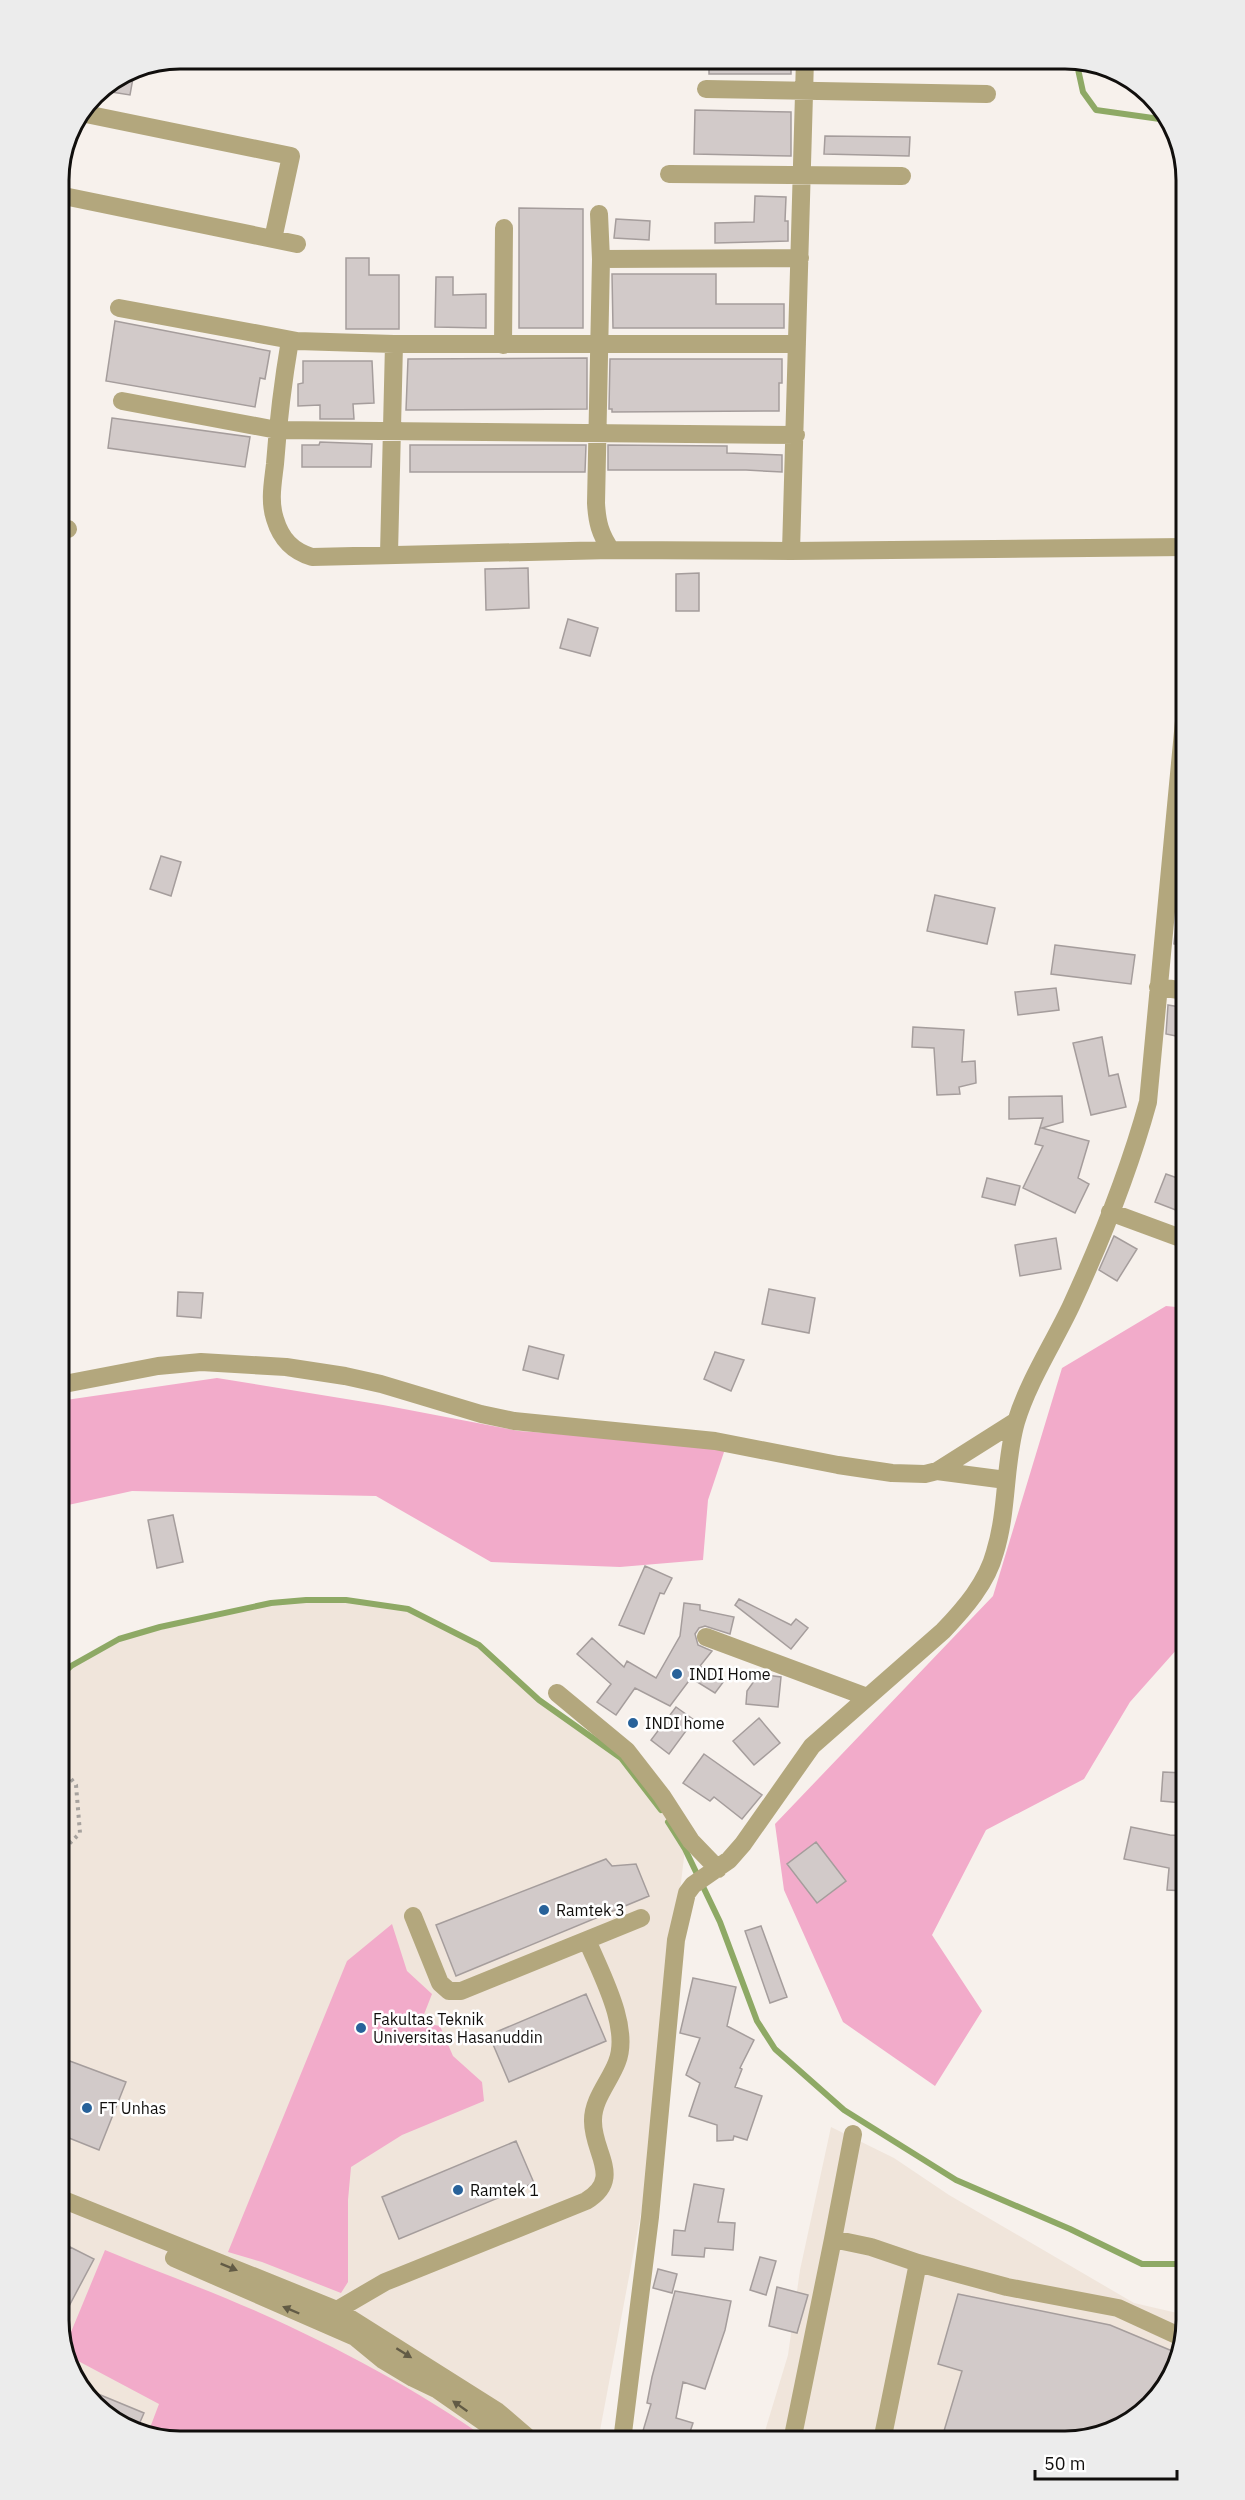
<svg xmlns="http://www.w3.org/2000/svg" width="1245" height="2500" font-family="'IBM Plex Sans',sans-serif">
<rect width="100%" height="100%" fill="#f7f1ec"/>
<!-- built -->
<path fill="#f0e5db" d="M306 1600H346L408 1609 479 1645 539 1700 621 1758 658 1806 685 1849 642 2208 598 2441H172L112 2421 68 2366 59 2320V1677L71 1666 119 1639 160 1627 271 1603Z
M831 2127 894 2158 949 2195 1134 2303 1186 2315 1166 2388 1111 2432 1065 2441H762L788 2355 800 2270Z"/>
<!-- green -->
<path fill="#f2abca" d="M1166 1306 1186 1308V1639L1130 1702 1084 1779 986 1830 932 1935 982 2011 935 2086 843 2022 784 1890 775 1824 993 1596 1062 1368Z
M217 1378 383 1405 519 1431 726 1446 708 1500 703 1560 620 1567 491 1562 376 1496 132 1491 59 1507V1401Z
M392 1924 407 1971 432 1994 421 2022 440 2026 453 2056 482 2082 484 2101 402 2135 351 2167 348 2200V2282L341 2293 262 2262 228 2252 347 1961Z
M105 2250C156 2271 208 2290 258 2312 339 2348 418 2390 490 2441H172L148 2433 159 2404 65 2354 64 2349Z"/>
<g fill="none" stroke-linecap="round" stroke-linejoin="round">
<!-- stream -->
<path stroke="#8ea965" stroke-width="6" d="M1076 60 1083 92 1096 110 1167 120
M59 1677 71 1666 119 1639 160 1627 271 1603 306 1600H346L408 1609 479 1645 539 1700 621 1758 661 1810
M668 1822 685 1849 720 1922 757 2021 775 2049 844 2110 956 2180 1070 2229 1142 2264H1186"/>
</g>
<!-- building -->
<path fill="#d2cac9" stroke="#a59d9c" stroke-width="1.5" d="M709 59H791V74H709Z
M135 67 130 95 99 90 134 68Z
M695 110 791 112V156L694 154Z
M825 136 910 137 909 156 824 154Z
M755 196 786 197 785 221H788V241L715 243V223L754 222Z
M519 208 583 209V328H519Z
M616 219 650 221 649 240 614 238Z
M346 258H369V275H399V329H346Z
M612 274H716V304H784V328H613Z
M436 277H453V295L486 294V328L435 327Z
M115 321 270 351 265 379 260 378 255 407 106 381Z
M587 358V409L406 410 408 359Z
M610 359H782V383H779V411L612 412V409H609Z
M303 361H372L374 403 353 404 354 419H320V405L298 406V384L303 383Z
M112 418 250 437 245 467 108 448Z
M320 442 372 444 371 467H302V445H319Z
M410 445H586L585 472H410Z
M608 445 727 446V453L782 455V472L746 470H608Z
M528 568 529 608 486 610 485 569Z
M699 573V611H676V574Z
M568 619 598 628 590 656 560 648Z
M161 856 181 862 171 896 150 889Z
M935 895 995 908 987 944 927 931Z
M1178 906 1186 907V946L1174 944Z
M1055 945 1135 955 1131 984 1051 974Z
M1056 988 1059 1010 1018 1015 1015 992Z
M1168 1005 1186 1008V1038L1166 1034Z
M913 1027 964 1030 962 1062 975 1061 976 1083 959 1087 960 1094 937 1095 934 1048 912 1047Z
M1102 1037 1109 1076 1118 1074 1126 1107 1091 1115 1073 1043Z
M1062 1096 1063 1122 1042 1128 1089 1141 1078 1178 1089 1184 1075 1213 1023 1188 1043 1146 1035 1144 1043 1118 1009 1119V1097Z
M1166 1174 1186 1181V1214L1155 1202Z
M987 1178 1020 1186 1015 1205 982 1197Z
M1114 1236 1137 1249 1117 1281 1099 1270Z
M1056 1238 1061 1269 1020 1276 1015 1245Z
M769 1289 815 1298 809 1333 762 1324Z
M178 1292 203 1293 201 1318 177 1316Z
M529 1346 564 1355 558 1379 523 1370Z
M715 1352 744 1360 731 1391 704 1379Z
M173 1515 183 1562 157 1568 148 1520Z
M645 1566 672 1578 664 1594 660 1593 644 1634 619 1625Z
M739 1599 791 1625 796 1619 808 1628 791 1649 735 1605Z
M684 1603 700 1605V1610L734 1617 730 1634 705 1626 699 1628 695 1634 698 1645 712 1651 700 1666 724 1681 715 1693 691 1678 670 1706 635 1688 616 1715 597 1702 611 1684 577 1654 592 1638 624 1667 627 1661 656 1678 680 1636Z
M759 1674 781 1677 778 1707 746 1704 747 1691Z
M676 1707 694 1720 669 1754 651 1740Z
M759 1718 780 1743 754 1765 733 1741Z
M704 1754 762 1795 742 1819 714 1797 710 1801 683 1783Z
M1163 1772 1184 1773 1182 1803 1161 1801Z
M1131 1827 1170 1835 1186 1836V1891L1167 1890 1169 1868 1124 1859Z
M816 1842 846 1881 817 1903 787 1864Z
M606 1859 612 1866 636 1864 649 1896 456 1976 436 1925Z
M761 1926 787 1997 770 2003 745 1931Z
M693 1978 736 1987 727 2026 754 2040 740 2068 742 2069 735 2087 762 2096 747 2140 734 2136 733 2140 717 2141V2125L689 2116 700 2083 686 2075 700 2038 680 2033Z
M586 1994 606 2041 509 2082 489 2035Z
M59 2057 126 2082 99 2150 59 2134Z
M516 2141 534 2183 399 2239 382 2197Z
M694 2184 724 2189 718 2222 735 2223 733 2250 705 2248 704 2257 672 2255 674 2230 685 2231Z
M70 2247 94 2259 59 2325 58 2268Z
M760 2257 776 2261 766 2295 750 2290Z
M658 2269 677 2274 672 2293 653 2288Z
M777 2287 808 2295 797 2333 769 2326Z
M675 2291 731 2301 725 2330 705 2389 683 2382 676 2418 693 2423 687 2441H640L651 2404 647 2403 652 2377Z
M958 2294 1110 2325 1177 2353 1166 2388 1111 2432 1065 2442 941 2441 962 2371 938 2364Z
M86 2389 144 2413 137 2429 112 2421Z"/>
<g fill="none" stroke-linecap="round" stroke-linejoin="round">
<!-- path -->
<path stroke="#a7a29e" stroke-width="4" stroke-dasharray="3 4.5" stroke-linecap="butt" d="M59 1854 80 1833 76 1785 59 1764"/>
<!-- minor -->
<path stroke="#b3a77d" stroke-width="18" d="M706 89 987 94
M81 113 291 156 273 239
M669 174 902 176
M59 195 297 244
M599 214 601 259 596 503C597 522 600 534 611 550
M601 259 800 258
M119 308 297 341 394 344H797
M290 340C283 381 278 423 275 464 273 482 269 501 275 519 281 539 292 551 312 557L611 550 791 551 1186 547
M503 345 504 228
M122 401 277 430 796 435
M59 528 68 529
M791 551 805 59
M389 554 394 344
M1158 987 1186 991
M1110 1212 1186 1240
M59 1385 158 1366 201 1362 286 1367 345 1376 381 1384 481 1414 514 1421 715 1441 838 1465 892 1473 925 1474 937 1471 1006 1480
M937 1471 1016 1421
M706 1637 867 1697
M557 1693 627 1751 662 1796 691 1841 718 1869
M413 1916 440 1983 449 1991H461L641 1918
M59 2198 337 2310 497 2411 532 2441
M833 2239 853 2134
M174 2258 355 2337 383 2360 413 2378 438 2390 484 2422 506 2441
M337 2310 385 2282 586 2201C624 2178 592 2153 593 2120 593 2099 610 2081 617 2062 631 2027 600 1972 587 1940
M622 2441 650 2217 676 1940 687 1893 693 1885 729 1860 743 1844 812 1746 943 1631C964 1609 987 1583 995 1552 1008 1510 1004 1464 1016 1422 1028 1382 1053 1344 1071 1306 1101 1241 1129 1171 1148 1102L1186 700
M792 2441 833 2239 871 2247 918 2263 1007 2287 1118 2308 1181 2337
M882 2441 918 2263"/>
</g>
<!-- one-way arrows -->
<defs><path id="oneway-solid" d="M-6-.8H1V-3.2L6.5 0L1 3.2V.8H-6Z" transform="scale(1.5)"/></defs>
<g fill="#625b45">
<use href="#oneway-solid" transform="translate(229 2267) rotate(22)"/>
<use href="#oneway-solid" transform="translate(291 2310) rotate(-157)"/>
<use href="#oneway-solid" transform="translate(404 2353) rotate(32)"/>
<use href="#oneway-solid" transform="translate(460 2406) rotate(-145)"/>
</g>
<!-- markers -->
<g fill="#28629a" stroke="#fff" stroke-width="2">
<circle cx="677" cy="1674" r="6"/>
<circle cx="633" cy="1723" r="6"/>
<circle cx="544" cy="1910" r="6"/>
<circle cx="361" cy="2028" r="6"/>
<circle cx="87" cy="2108" r="6"/>
<circle cx="458" cy="2190" r="6"/>
</g>
<g text-anchor="middle" stroke-width="5" stroke-linejoin="round" paint-order="stroke">
<!-- poi labels -->
<g font-size="16" fill="#110f0d" stroke="#fff" text-anchor="start">
<text x="689" y="1680">INDI Home</text>
<text x="645" y="1729">INDI home</text>
<text x="556" y="1916">Ramtek 3</text>
<text x="373" y="2025">Fakultas Teknik<tspan x="373" dy="18">Universitas Hasanuddin</tspan></text>
<text x="99" y="2114">FT Unhas</text>
<text x="470" y="2196">Ramtek 1</text>
</g>
</g>
<!-- crop -->
<path d="M0 0H1245V2500H0ZM180 69H1065A111 111 0 0 1 1176 180V2320A111 111 0 0 1 1065 2431H180A111 111 0 0 1 69 2320V180A111 111 0 0 1 180 69Z" fill="#ececec" fill-rule="evenodd"/>
<path fill="none" stroke="#110f0d" stroke-width="3" d="M180 69H1065A111 111 0 0 1 1176 180V2320A111 111 0 0 1 1065 2431H180A111 111 0 0 1 69 2320V180A111 111 0 0 1 180 69Z"/>
<!-- scale -->
<path d="M1035 2470v9h142v-9" fill="none" stroke="#110f0d" stroke-width="3"/>
<text x="1044" y="2470" font-size="18" fill="#110f0d" stroke="#ffffff" stroke-width="4.5" paint-order="stroke">50 m</text>
</svg>
